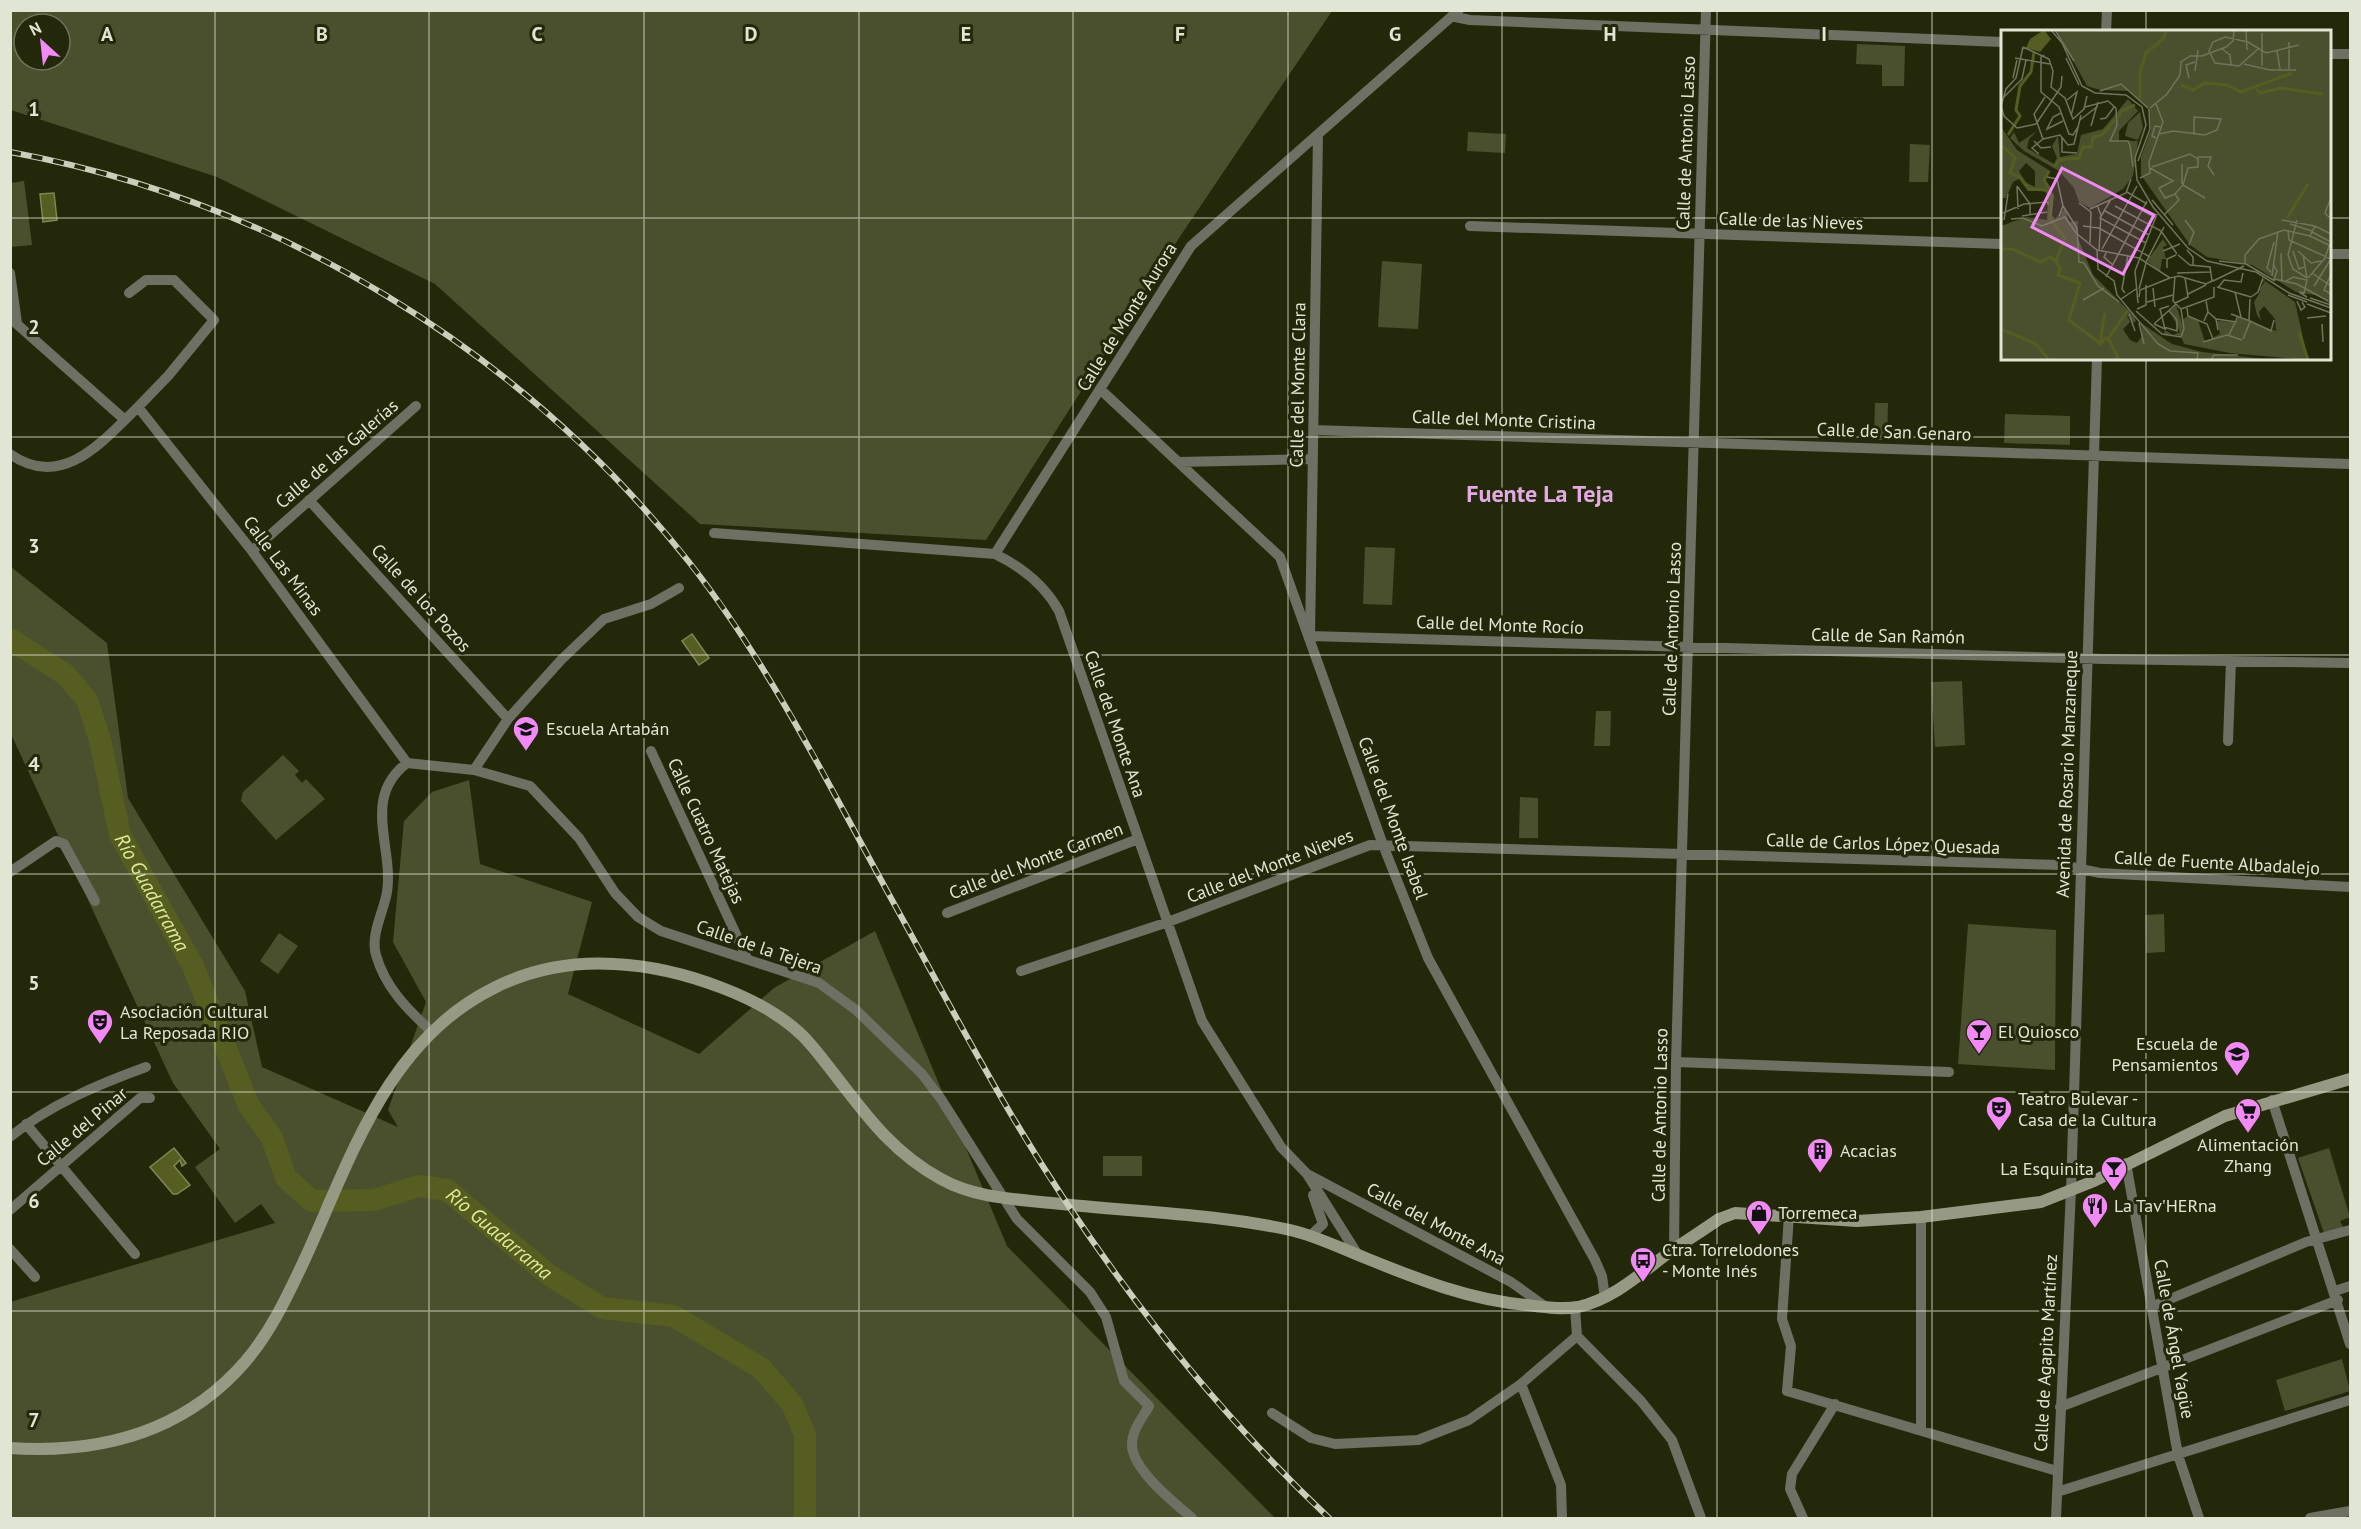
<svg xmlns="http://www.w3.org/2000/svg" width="2361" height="1529" font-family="'PT Sans',sans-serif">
<rect width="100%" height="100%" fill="#24280b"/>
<!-- green -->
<path fill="#4a502d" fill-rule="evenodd" d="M11 11H1332L1181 235 986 540 700 524 435 284 217 177 11 110ZM24 24H60V60H24Z
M1857 44 1905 46 1904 86H1882V65L1856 64Z
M1468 132 1506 134 1505 153 1467 151Z
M1910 144 1930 145 1928 182H1909Z
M24 181 32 245 11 247V183Z
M1382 261 1422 264 1418 329 1378 327Z
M1875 403H1888L1887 440H1874Z
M2005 414 2070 416V445L2004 443Z
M1365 547 1395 548 1392 605 1363 604Z
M11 567 107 643 128 798 245 991 262 1067 398 1127 388 1110 426 1002 393 942 404 821 432 792 469 780 480 864 592 902 568 994 699 1054 774 988 875 931 1007 1246 1275 1518H11L10 1302 275 1223 261 1204 235 1223 195 1167 220 1149 173 1083 11 734Z
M1962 681 1965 745 1935 747 1931 682Z
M1596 711H1611L1610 746H1594Z
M283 755 299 771 295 775 302 783 306 779 325 799 276 840 241 801 243 792Z
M1520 797 1538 798V838H1519Z
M2164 914 2165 952 2146 953 2145 915Z
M1968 924 2056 930 2055 1070 1958 1064Z
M279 933 298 946 278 974 260 961Z
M2329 1148 2350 1217 2340 1221 2344 1229 2325 1236 2298 1158Z
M1103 1156H1142V1176H1103Z
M2342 1359 2350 1391 2285 1411 2276 1380Z"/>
<!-- water -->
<path fill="#555d21" stroke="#7f8656" stroke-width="1.5" d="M54 193 57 220 43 222 40 194Z
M692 634 709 658 699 665 682 641Z
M174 1148 186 1163 182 1166 180 1160 174 1166 190 1185 177 1194H173L150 1167Z"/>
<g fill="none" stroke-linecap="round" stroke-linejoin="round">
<!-- river -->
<path stroke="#555d21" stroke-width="22" id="s1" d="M10 639 66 675 87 700 100 740 120 835 193 966 249 1106 272 1138 286 1178 312 1201 374 1200 419 1186 447 1190 549 1275 602 1308 674 1316 761 1368 792 1404 805 1434V1518"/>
<!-- street -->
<path stroke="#6d7062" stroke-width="10" d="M1455 17 1470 20 2002 42
M2106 32 2107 10
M2330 54H2350
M1318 135 1310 636 2105 659 2350 663
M1470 226 2002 244
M2330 254H2350
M10 273 17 323
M129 293 146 280H174L214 320 168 376 138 407
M10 318 125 420
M1101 390 1280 557 1383 845 1428 958 1595 1260 1602 1276 1605 1298
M1314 430 2350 464
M10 454C62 491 103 441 138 407L252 551 407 763
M1178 462 1313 459
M309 500 508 719
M714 533 995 554C1022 567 1044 584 1059 611L1202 1021 1281 1147 1307 1174 1358 1255
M252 551 416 406
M995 554 1191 246 1459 10
M2228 741 2231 661
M651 751 747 958
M474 770 508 719 561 660 604 619 651 604 679 588
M10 872 56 841 64 844 95 901
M947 913 1138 839
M1021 971 1168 922 1370 845 2061 865 2100 873 2350 887
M431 1031C407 1009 385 987 376 955 370 935 384 911 387 892 394 847 361 798 407 763L474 770 530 786 579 838 615 893 638 917 661 931 819 983 856 1010 922 1074 941 1099 1017 1219 1090 1292 1106 1317 1124 1381 1149 1406C1143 1417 1132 1430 1132 1444 1131 1469 1175 1503 1192 1518
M1676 1062 1949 1072
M2272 1100 2350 1344
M26 1124 135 1254
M10 1137C49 1105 99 1084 146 1067
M2126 1163 2178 1455 2199 1518
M1307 1174 1511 1282 1546 1307
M10 1210 140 1098H150
M1789 1215 1782 1319 1791 1346 1787 1391 2057 1471
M1921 1217V1429
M1310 1236 1323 1224 1313 1195
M10 1249 35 1277
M1674 1249 1676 1062 1706 10
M2335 1291 2350 1286
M2151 1307 2306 1242 2350 1230
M1575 1308 1577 1336 1641 1401 1672 1440 1701 1518
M1521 1384 1561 1485 1562 1518
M2060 1407 2338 1300
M1272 1413 1311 1438 1335 1444 1418 1440 1469 1420 1521 1384 1577 1336
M2057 1492 2350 1400
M1803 1518 1790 1489 1792 1474 1835 1404
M2056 1518 2071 1190 2097 358
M2310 1518 2350 1511"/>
<!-- secondary -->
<path stroke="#969a84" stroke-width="12" d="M10 1448C100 1454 184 1432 245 1362 270 1333 287 1297 303 1263 350 1161 386 1041 494 988 531 969 574 961 615 964 677 967 772 997 812 1046 854 1096 881 1146 941 1179 975 1198 1014 1199 1052 1203 1131 1212 1212 1213 1290 1230 1317 1236 1342 1249 1368 1259 1420 1280 1470 1300 1527 1305 1543 1307 1562 1310 1578 1307 1613 1299 1640 1274 1667 1254 1684 1242 1702 1231 1719 1219L1735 1213 1857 1221 1921 1217 2041 1202 2094 1181 2225 1116 2350 1079"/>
<!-- rail casing -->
<g stroke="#cacebb" stroke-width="6">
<path id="rail" d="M10 152C277 201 521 350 689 562 770 665 829 786 892 900 932 972 970 1045 1012 1116 1099 1262 1205 1401 1329 1518"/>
</g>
<!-- rail -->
<use href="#rail" stroke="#24280b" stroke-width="4" stroke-dasharray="11" stroke-linecap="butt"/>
</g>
<!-- grid -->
<path fill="none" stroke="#e1e5d3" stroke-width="1.5" stroke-opacity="0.55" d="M215 10V1518M429 10V1518M644 10V1518M859 10V1518M1073 10V1518M1288 10V1518M1502 10V1518M1717 10V1518M1932 10V1518M2146 10V32M10 218H2002M2330 218H2350M2146 358V1518M10 437H2350M10 655H2350M10 874H2350M10 1092H2350M10 1311H2350"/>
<!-- icons -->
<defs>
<g id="school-pin" transform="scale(1.35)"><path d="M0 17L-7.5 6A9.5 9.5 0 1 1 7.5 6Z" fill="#f18af4" stroke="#24280b"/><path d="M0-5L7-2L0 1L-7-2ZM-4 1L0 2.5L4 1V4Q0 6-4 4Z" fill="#111"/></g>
<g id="theatre-pin" transform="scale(1.35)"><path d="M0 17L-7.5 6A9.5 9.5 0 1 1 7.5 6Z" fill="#f18af4" stroke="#24280b"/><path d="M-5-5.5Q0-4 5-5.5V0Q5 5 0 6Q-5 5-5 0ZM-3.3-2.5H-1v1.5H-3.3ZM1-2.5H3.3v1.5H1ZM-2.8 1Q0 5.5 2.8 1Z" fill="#111"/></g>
<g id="bar-pin" transform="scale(1.35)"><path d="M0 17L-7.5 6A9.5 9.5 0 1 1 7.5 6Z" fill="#f18af4" stroke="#24280b"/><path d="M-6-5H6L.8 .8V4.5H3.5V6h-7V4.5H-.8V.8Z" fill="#111"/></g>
<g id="supermarket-pin" transform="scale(1.35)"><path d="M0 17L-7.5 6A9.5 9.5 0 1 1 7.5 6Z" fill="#f18af4" stroke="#24280b"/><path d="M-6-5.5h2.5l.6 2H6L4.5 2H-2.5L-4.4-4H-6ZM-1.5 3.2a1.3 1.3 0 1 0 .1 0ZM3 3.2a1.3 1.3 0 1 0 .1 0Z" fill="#111"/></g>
<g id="building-pin" transform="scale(1.35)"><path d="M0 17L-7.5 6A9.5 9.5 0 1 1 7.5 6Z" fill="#f18af4" stroke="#24280b"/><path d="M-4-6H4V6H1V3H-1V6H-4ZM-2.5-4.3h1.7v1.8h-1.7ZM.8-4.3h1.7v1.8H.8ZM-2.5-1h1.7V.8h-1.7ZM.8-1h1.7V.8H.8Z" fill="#111"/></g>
<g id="restaurant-pin" transform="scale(1.35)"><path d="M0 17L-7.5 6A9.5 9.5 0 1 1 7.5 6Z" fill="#f18af4" stroke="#24280b"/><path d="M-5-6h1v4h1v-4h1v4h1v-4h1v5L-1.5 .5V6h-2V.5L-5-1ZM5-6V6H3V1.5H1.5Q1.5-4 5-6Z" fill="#111"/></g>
<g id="shop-pin" transform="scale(1.35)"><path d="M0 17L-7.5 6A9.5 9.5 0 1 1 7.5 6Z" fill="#f18af4" stroke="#24280b"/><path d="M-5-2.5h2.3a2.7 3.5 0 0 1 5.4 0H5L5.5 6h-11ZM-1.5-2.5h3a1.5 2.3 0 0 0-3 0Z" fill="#111"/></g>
<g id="bus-pin" transform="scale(1.35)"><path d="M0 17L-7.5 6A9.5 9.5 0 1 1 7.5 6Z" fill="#f18af4" stroke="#24280b"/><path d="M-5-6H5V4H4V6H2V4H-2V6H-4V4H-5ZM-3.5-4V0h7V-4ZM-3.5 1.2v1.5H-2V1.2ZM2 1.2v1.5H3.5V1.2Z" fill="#111"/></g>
</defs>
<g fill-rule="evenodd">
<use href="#school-pin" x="526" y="729"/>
<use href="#theatre-pin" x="100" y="1022"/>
<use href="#bar-pin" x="1979" y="1032"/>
<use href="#school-pin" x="2237" y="1054"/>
<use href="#theatre-pin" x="1999" y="1109"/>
<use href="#supermarket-pin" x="2248" y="1111"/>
<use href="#building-pin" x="1820" y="1151"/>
<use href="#bar-pin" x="2114" y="1169"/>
<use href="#restaurant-pin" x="2095" y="1206"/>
<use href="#shop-pin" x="1759" y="1213"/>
<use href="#bus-pin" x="1643" y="1260"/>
</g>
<g text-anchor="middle" stroke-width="6" stroke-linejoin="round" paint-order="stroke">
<!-- street labels -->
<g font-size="18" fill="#e1e5d3" stroke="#24280b">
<text transform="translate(1686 143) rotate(-88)" y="6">Calle de Antonio Lasso</text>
<text transform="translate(1791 221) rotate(2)" y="6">Calle de las Nieves</text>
<text transform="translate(1127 317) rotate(-58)" y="6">Calle de Monte Aurora</text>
<text transform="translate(1298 385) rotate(-89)" y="6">Calle del Monte Clara</text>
<text transform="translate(1504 420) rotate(2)" y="6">Calle del Monte Cristina</text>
<text transform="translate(1894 432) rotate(2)" y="6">Calle de San Genaro</text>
<text transform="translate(337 454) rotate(-41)" y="6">Calle de las Galerías</text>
<text transform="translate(283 566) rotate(53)" y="6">Calle Las Minas</text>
<text transform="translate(421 598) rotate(48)" y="6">Calle de los Pozos</text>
<text transform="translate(1500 625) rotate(2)" y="6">Calle del Monte Rocío</text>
<text transform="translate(1672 629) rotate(-88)" y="6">Calle de Antonio Lasso</text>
<text transform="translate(1888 636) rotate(1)" y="6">Calle de San Ramón</text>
<text transform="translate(1115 724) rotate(71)" y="6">Calle del Monte Ana</text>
<text transform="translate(2067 774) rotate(-88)" y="6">Avenida de Rosario Manzaneque</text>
<text transform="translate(1393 818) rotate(70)" y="6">Calle del Monte Isabel</text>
<text transform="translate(706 831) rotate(65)" y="6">Calle Cuatro Matejas</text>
<text transform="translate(1883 844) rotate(2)" y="6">Calle de Carlos López Quesada</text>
<text transform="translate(1036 861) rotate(-21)" y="6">Calle del Monte Carmen</text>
<text transform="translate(2217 863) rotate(3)" y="6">Calle de Fuente Albadalejo</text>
<text transform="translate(1270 866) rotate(-21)" y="6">Calle del Monte Nieves</text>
<text transform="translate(759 947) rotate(19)" y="6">Calle de la Tejera</text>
<text transform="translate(1660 1115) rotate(-89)" y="6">Calle de Antonio Lasso</text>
<text transform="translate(82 1127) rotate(-40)" y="6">Calle del Pinar</text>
<text transform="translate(1436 1224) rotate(28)" y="6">Calle del Monte Ana</text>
<text transform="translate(2174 1339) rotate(80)" y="6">Calle de Ángel Yagüe</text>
<text transform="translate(2046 1353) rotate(-87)" y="6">Calle de Agapito Martínez</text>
</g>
<!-- poi labels -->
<g font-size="18" fill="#e1e5d3" stroke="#24280b" text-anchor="start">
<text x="546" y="735">Escuela Artabán</text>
<text x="120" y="1018">Asociación Cultural<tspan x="120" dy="21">La Reposada RIO</tspan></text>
<text x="1998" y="1038">El Quiosco</text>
<text x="2218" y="1050" text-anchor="end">Escuela de<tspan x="2218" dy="21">Pensamientos</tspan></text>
<text x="2018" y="1105">Teatro Bulevar -<tspan x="2018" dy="21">Casa de la Cultura</tspan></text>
<text x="2248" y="1151" text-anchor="middle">Alimentación<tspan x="2248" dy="21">Zhang</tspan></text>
<text x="1840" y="1157">Acacias</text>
<text x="2094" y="1175" text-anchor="end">La Esquinita</text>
<text x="2114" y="1212">La Tav'HERna</text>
<text x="1778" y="1219">Torremeca</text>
<text x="1662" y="1256">Ctra. Torrelodones<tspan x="1662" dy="21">- Monte Inés</tspan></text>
</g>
<!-- water labels -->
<g font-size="20" font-style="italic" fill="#deec93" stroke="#24280b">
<text dy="7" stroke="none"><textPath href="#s1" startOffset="304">Río Guadarrama</textPath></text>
<text dy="7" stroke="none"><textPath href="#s1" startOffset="861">Río Guadarrama</textPath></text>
</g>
<!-- district labels -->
<g font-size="24" font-weight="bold" fill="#e2a9e2" stroke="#24280b">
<text x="1540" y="502">Fuente La Teja</text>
</g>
</g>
<!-- overview -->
<g transform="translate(2001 30)">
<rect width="330" height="330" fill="#24280b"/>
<path d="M55 0H330V275L320 266 295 262 251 235 206 227 189 215 140 145V127L150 100 149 81 128 61 99 60 86 56ZM127 69 137 81 118 101V111H137L132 146 122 159 89 178 78 172 73 158 58 141 23 121 9 108 13 102 18 113 36 101 28 109 26 118 53 134 56 128 51 116 57 106 59 127 76 124 80 105 102 99ZM139 82 142 98 137 110 124 106 127 93ZM0 97 16 120 49 141 44 150 53 165 51 185 54 189 64 178 68 192 77 191 76 206 92 245 133 286 135 291 132 293 125 283 129 292 122 299 129 310 136 313 141 306 140 293 171 314 201 322 272 330H0V196L25 187 46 190 47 165 43 161H27L18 149 12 152 5 168H0ZM25 133 34 141V157L24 152 18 141ZM162 209 166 215 162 217 165 229H161L159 242 146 231ZM263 249 264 250 259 255V259L264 251 294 272 307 330 229 323 183 314 180 306 163 304 164 300 172 305 179 302 169 281 175 275 183 299 181 290 187 286 197 290 204 312 219 304 216 291 236 292 237 287 275 301 274 289 263 276 258 282 260 290 256 285 253 272 259 262V259L257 264 259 255Z" fill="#4a502d" fill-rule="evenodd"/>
<path d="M43 0 50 9 39 22 25 18 29 9Z" fill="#555d21"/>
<path fill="none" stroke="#555d21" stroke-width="3" d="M180 55 192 60 204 53 226 55 240 62 291 43M255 59 259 63 280 58 322 64M139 69V42L145 23 162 9 166 0M118 87 120 81 134 75M7 105 19 86 15 80 19 56 30 42 33 22M0 115 14 128 9 143 20 148 28 159 45 160 51 166 49 189 64 208 55 231 59 239 57 245 79 253 68 290 100 314 104 308 108 310 118 330M53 137 59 130 78 128 82 117H90L92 107 101 105 114 90M48 141 43 150 50 161M286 188 307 154M0 219H11L40 232 49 227 55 231M2 300 35 314 48 330M298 302 307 330M107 309 127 280M99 313 104 283"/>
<path fill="none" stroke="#70745b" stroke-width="1.5" d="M50 0 61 13 81 56 94 63 125 65 141 77 145 95 134 128 136 150 152 177 187 218 206 231 255 242 288 263 330 278M54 0 73 31M245 0 246 20M261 3V36M288 12V39M22 17 48 29 52 41 50 57 64 68 72 89 83 79 86 66M221 19 229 25 230 35M257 19 238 36 214 33 208 21 212 12 224 7 247 12 265 23 298 15M276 21 279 39M43 25 40 27V62L58 77 68 104 72 105 77 97M188 26H201L225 17 232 11 233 0M14 28 49 34M65 28 78 55M243 34 269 40H295M194 41 197 20M12 48 16 30M188 48 185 35 194 32M99 61 120 54 147 78M3 67 21 49 25 30M44 67 33 84 42 109 59 105 67 115 73 114 80 85M66 70 76 62 70 86M84 77 107 71 115 78M115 78 116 95 109 111H127L129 116M149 78 166 64 179 45 180 32 189 26M60 83 52 87 46 99 62 91M99 89 105 88 113 77M79 90 97 76M35 94 60 57 61 46M90 96 97 72M16 98 3 86 0 76 5 59 15 48 22 17M16 98 35 94M158 104 172 101 204 105 216 100 220 89 193 87V104M61 107V122L76 123M155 108 151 106 154 96 160 97M33 111 40 118 50 117M129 116 132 137M38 124 31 118 42 109M137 131 149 99 148 79M181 134V154M151 137 189 124 198 130M149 138 172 151 158 158 164 168 174 164M46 147 56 149 62 176M139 148 149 143 148 132 162 92 155 74M182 155 204 168M16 156 29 174V185M16 156 17 179M126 162 146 174M117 167 155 188M330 168 324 183 330 189M110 169 99 188 145 213M151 170 172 195M78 173 90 182 89 213M96 175 100 185 98 220M114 176 160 201 176 224M89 179 125 163 130 149M104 181 148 205M2 183 23 174 47 172V175M163 185 178 170 174 164 182 155 187 138 197 137V127H210L207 136 213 145M21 186 46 182M58 186 62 176 76 198 78 232 83 233 97 256 118 272M10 189 22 188 41 196 64 187 75 203 96 220 138 228 169 248 178 246 205 254 213 250M3 190 7 164M184 190 193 202 188 215M281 190 314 196M296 190 287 225 292 239 306 248M289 194 311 201M82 196 98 198 149 227M287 200 288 210 330 229M311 202 328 211M309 206 314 196 330 204M101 219 136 156M96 220 97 239 113 251 116 265 157 314 169 321 197 323 196 330M186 220 192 227V236M106 221 103 227 112 235M162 221 179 214M292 221 298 239 303 237M297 221 310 233 320 231M280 223 281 251M177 225 189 235 209 237 211 251M244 225 258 209 283 200 309 206 330 216M302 225 306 248M218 231 244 234V225M145 232 163 197M245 234 274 251M272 234 276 241 273 249 296 254 327 271M166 238V229L175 225M270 242 266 238 273 212M176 243 209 242M311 243 330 256M330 244 323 260 330 264M271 246 277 201M105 247 146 171M307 248 324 228 328 216M212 251 243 236M285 251 292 247 306 250 303 263 298 262 306 267M313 256 330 229M216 257 250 267M152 258 154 277M217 258 223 250 240 252 242 243M138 259 145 233M234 262 240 287M124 263 121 259 127 225M187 264 205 255M287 265 306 272M138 267 139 260 169 248M250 267 257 262 262 248M309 268 330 275M120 269 135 259M82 270 103 258M296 271 300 280 304 277 301 272M146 272 172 265M137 273 134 241 156 184M174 273 187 267 184 248M306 274 330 283M186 278 187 286 206 294 212 309M136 279 145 275V255M180 279 213 267V257M135 281 161 304 180 307 183 299 180 279 172 271 174 246M207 282 215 289 217 300M128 284 134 301M230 284 249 291M306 288 325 286M215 289 236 292M248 290 249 269M203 291 207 282 205 271M249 291 270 301 273 290M138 293 143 314M153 294 164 299 159 279 168 276M153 294 175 274M321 294 322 312M163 297 176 301V290L168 281M228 305 237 286M242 309 249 292M202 312 226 305 241 310M210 330 213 325H237"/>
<path fill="#f18af4" fill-opacity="0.15" stroke="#f18af4" stroke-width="3" d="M61 138 153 185 122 244 31 197Z"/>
<rect width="330" height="330" fill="none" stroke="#e1e5d3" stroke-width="3"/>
</g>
<g font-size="20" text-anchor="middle" font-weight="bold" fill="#e1e5d3" stroke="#24280b" stroke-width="6" stroke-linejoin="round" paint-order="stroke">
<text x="107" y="41">A</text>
<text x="322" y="41">B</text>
<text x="537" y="41">C</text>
<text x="751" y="41">D</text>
<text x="966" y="41">E</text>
<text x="1180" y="41">F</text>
<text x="1395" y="41">G</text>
<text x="1610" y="41">H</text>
<text x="1824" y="41">I</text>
<text x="34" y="116">1</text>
<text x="34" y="334">2</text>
<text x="34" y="553">3</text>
<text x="34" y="771">4</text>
<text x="34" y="990">5</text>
<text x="34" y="1208">6</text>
<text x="34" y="1427">7</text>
</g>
<!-- border -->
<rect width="2361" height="1529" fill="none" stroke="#e1e5d3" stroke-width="24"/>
<!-- north arrow -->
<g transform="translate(42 42) rotate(333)"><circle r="28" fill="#24280b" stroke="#70745b" stroke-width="1.5"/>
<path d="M0-4.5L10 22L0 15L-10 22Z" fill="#f18af4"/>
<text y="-9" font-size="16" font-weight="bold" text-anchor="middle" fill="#e1e5d3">N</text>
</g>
</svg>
